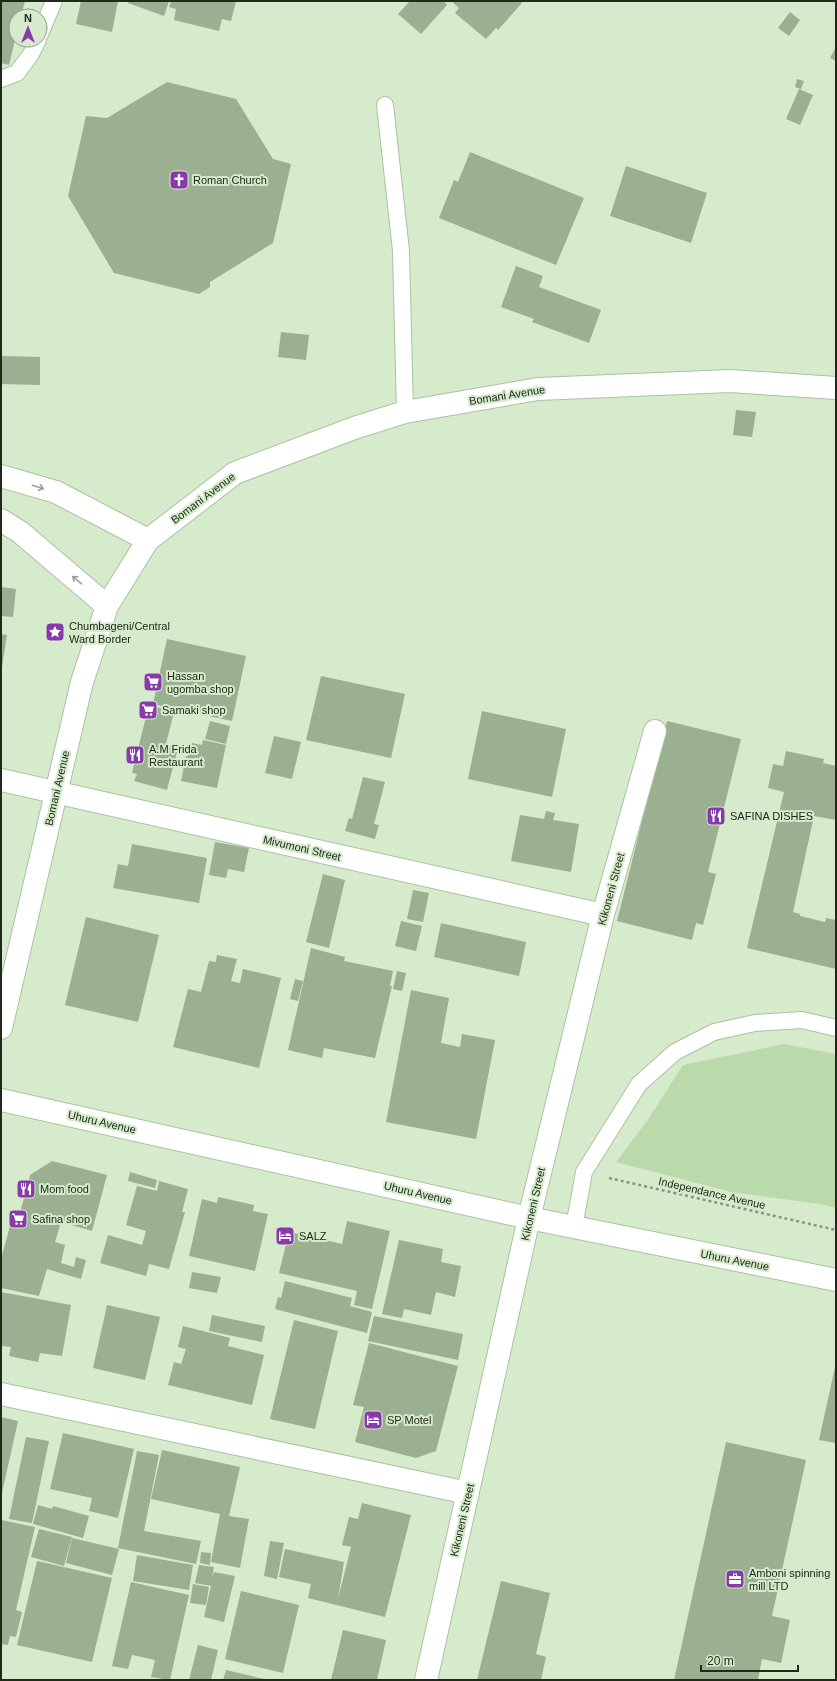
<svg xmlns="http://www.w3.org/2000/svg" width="837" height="1681" font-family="Helvetica,sans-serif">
<rect width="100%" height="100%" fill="#d6ebcb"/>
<!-- green -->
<path fill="#bbdaab" d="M784 1044 836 1054V1208L820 1204 731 1192 616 1162 647 1121 683 1065Z"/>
<!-- building -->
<path fill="#9baf91" d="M1 1H25L21 16H16V36L9 65 1 63Z
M81 1H118L112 32 76 24Z
M129 1H169L164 16 128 3Z
M171 1H236L231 21 222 19 219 31 174 20 176 9 169 7Z
M410 1H444L447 5 421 34 398 14Z
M451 1H520L522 3 498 30 496 28 486 39 455 13 459 8Z
M790 12 800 20 789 36 778 28Z
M836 47V61L830 58Z
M797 79 804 81 801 89 795 87Z
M167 82 236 99 273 159 291 164 273 243 210 282V287L199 294 114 273 68 196 86 116 107 118Z
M799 89 813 95 800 125 786 119Z
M470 152 584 198 556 265 439 218 454 180 458 182Z
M626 166 707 193 691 243 610 216Z
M516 266 543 276 539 287 601 310 589 343 532 322 534 319 501 307Z
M281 332 309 335 306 360 278 357Z
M1 356 40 357V385L1 384Z
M736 410 756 412 752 437 733 435Z
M1 587 16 589 13 617 1 616Z
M1 634 7 635 2 667H1Z
M167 639 246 656 232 721 153 704Z
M321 676 405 694 391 758 306 740Z
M149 705 174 712 166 744 178 748 167 790 134 781 137 774 132 773Z
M482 711 566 729 552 797 468 779Z
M210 721 230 726 226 744 205 739Z
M667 721 741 739 708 872 716 874 703 925 696 923 692 940 617 921Z
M274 736 301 742 292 779 265 773Z
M203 740 226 745 217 788 181 781 186 756H188L192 743 202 745Z
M786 751 824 759 823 763 836 766V820L814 816 793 912 800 914V916L825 922 826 918 836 920V969L747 948 784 792 768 788 773 764 783 766Z
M363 777 385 782 374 824 379 825 375 839 345 831 349 818 352 819Z
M546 811 555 813 553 820 579 824 571 872 511 861 520 815 544 819Z
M215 842 249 848 244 872 228 869 226 878 209 875Z
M132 844 207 858 199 903 113 888 118 864 128 866Z
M323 874 345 880 329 948 306 942Z
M413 890 429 893 423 922 407 919Z
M86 917 159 935 138 1022 65 1005Z
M401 921 422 926 416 951 395 946Z
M441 923 526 942 519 976 434 957Z
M311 948 345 957 344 961 393 971 390 986H392L375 1058 324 1048 322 1058 288 1050Z
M217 955 237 959 231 981 240 983 243 969 281 978 259 1068 173 1047 188 989 201 992 209 961 216 962Z
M397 971 406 973 402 991 393 989Z
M295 979 303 981 298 1001 290 999Z
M411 990 449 998 441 1043 460 1047 462 1034 495 1040 476 1139 386 1122Z
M52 1161 107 1175 92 1231 61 1222 55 1242 65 1245 61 1263 74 1267 76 1257 86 1260 81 1279 47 1269 39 1296 1 1288V1259L10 1226 16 1228 30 1175Z
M130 1172 157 1180 155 1188 128 1181Z
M159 1181 188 1189 182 1212H185L169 1269 149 1264 146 1276 100 1263 108 1235 142 1245 146 1231 126 1225 137 1186 157 1191Z
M218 1197 254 1205 253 1211 268 1214 255 1271 189 1256 202 1199 217 1203Z
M347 1221 390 1231 372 1309 354 1305 357 1291 279 1273 289 1232 342 1244Z
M399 1240 443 1249 441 1262 461 1266 455 1297 436 1292 431 1315 404 1309 402 1318 382 1314Z
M192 1272 221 1277 217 1293 189 1288Z
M285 1281 352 1298 350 1306 372 1312 367 1333 275 1309 278 1297 281 1298Z
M1 1292 71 1305 62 1356 40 1353 38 1362 9 1356 11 1347 1 1346Z
M107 1305 160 1317 145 1380 93 1368Z
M212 1315 265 1326 262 1342 209 1331Z
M374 1316 463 1334 458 1360 368 1341Z
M294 1320 338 1331 315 1429 270 1419Z
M183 1326 230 1338 228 1346 264 1355 252 1405 168 1385 174 1362 181 1364 186 1349 178 1347Z
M369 1343 458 1366 436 1451 416 1458 355 1442 364 1407 353 1405Z
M835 1367H836V1443L819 1440Z
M1 1417 18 1421 2 1493H1Z
M63 1433 134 1449 118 1518 89 1511 92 1498 50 1489Z
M26 1437 49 1441 32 1523 9 1519Z
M726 1442 806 1460 772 1616 790 1620 781 1663 762 1659 758 1680H674Z
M162 1450 240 1467 229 1516 249 1519 240 1568 211 1562 220 1514 151 1499Z
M137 1451 159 1455 144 1531 201 1541 196 1564 118 1548Z
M362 1503 411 1515 385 1617 308 1598 311 1584 279 1577 285 1549 344 1562 338 1599 351 1547 342 1545 349 1517 358 1519Z
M38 1505 52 1509 53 1506 89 1516 83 1538 33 1524Z
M1 1520 35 1527 16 1610 22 1612 16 1637 10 1636 8 1645 1 1644Z
M39 1529 72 1537 64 1566 31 1557Z
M72 1538 119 1549 112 1575 66 1563Z
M270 1541 284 1543 277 1579 264 1576Z
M201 1552 211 1553 210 1565 200 1563Z
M137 1555 193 1565 189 1590 133 1581Z
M37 1561 112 1578 92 1662 17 1645Z
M199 1565 214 1567 212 1578 214 1572 235 1576 224 1622 204 1617 211 1586 195 1583Z
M501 1581 550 1593 536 1654 546 1657 541 1680H477Z
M131 1582 189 1595 170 1680 151 1677 155 1660 132 1655 128 1669 112 1666Z
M193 1584 209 1587 206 1605 190 1603Z
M241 1591 299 1605 283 1673 225 1659Z
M343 1630 386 1640 377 1680H331Z
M198 1645 218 1650 211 1680H189Z
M226 1670 264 1679V1680H223Z"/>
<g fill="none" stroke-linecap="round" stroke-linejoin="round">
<!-- service casing -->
<g stroke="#acc1a2" stroke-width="18">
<path id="service" d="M40 34 54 1
M1 79 17 73 31 54 38 40
M385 105 401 251 405 412
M574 1227 584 1172 639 1084 675 1052 714 1032 755 1023 802 1020 836 1028"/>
</g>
<!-- minor casing -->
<g stroke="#acc1a2" stroke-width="24">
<path id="minor" d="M148 540 235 473 357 427 405 412 538 389 730 381 836 388
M1 780 603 915
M1 1394 468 1493
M426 1680 529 1218 603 915 655 731"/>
</g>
<!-- tertiary casing -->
<g stroke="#acc1a2" stroke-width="24">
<path id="tertiary" d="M1 1100 529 1218 836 1280"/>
</g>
<!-- secondary casing -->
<g stroke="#acc1a2" stroke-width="24">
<path id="secondary" d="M1 476 56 492 148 540 107 606 82 682 1 1028
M1 520 20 532 107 606"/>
</g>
<!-- path -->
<path stroke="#87967f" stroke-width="2.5" stroke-dasharray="3 3" stroke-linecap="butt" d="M609 1178 836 1230"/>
<!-- service -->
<use href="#service" stroke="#fff" stroke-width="16"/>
<!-- minor -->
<use href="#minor" stroke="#fff" stroke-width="22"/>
<!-- tertiary -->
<use href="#tertiary" stroke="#fff" stroke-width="22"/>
<!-- secondary -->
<use href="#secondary" stroke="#fff" stroke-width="22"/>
</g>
<!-- one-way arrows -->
<defs><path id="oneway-shaft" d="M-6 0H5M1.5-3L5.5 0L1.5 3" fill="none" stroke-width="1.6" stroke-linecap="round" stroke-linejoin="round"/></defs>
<g stroke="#9b9f99">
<use href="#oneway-shaft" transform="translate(38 487) rotate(17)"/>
<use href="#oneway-shaft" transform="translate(77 580) rotate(-140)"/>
</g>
<!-- icons -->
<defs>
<g id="church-square" transform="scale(1)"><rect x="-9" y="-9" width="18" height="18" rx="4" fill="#893aaa" stroke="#d6ebcb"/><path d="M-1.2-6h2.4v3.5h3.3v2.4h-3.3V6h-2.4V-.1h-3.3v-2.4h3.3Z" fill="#fff"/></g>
<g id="sight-square" transform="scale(1)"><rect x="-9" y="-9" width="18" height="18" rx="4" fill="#893aaa" stroke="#d6ebcb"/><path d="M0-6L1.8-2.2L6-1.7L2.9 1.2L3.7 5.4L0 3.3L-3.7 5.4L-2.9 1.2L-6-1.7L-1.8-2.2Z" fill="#fff"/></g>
<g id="supermarket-square" transform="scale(1)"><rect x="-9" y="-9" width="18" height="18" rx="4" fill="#893aaa" stroke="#d6ebcb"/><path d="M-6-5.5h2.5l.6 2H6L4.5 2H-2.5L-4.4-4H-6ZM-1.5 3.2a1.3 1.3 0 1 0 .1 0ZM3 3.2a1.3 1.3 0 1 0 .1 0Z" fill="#fff"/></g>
<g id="restaurant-square" transform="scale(1)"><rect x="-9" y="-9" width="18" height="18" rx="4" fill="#893aaa" stroke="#d6ebcb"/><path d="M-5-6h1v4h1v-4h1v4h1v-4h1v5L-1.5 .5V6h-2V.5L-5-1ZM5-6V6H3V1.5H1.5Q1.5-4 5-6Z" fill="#fff"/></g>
<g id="hotel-square" transform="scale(1)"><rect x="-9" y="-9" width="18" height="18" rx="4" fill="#893aaa" stroke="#d6ebcb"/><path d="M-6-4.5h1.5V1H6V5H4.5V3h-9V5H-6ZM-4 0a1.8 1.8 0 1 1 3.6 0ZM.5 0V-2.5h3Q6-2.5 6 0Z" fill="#fff"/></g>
<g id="office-square" transform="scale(1)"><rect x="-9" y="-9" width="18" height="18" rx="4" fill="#893aaa" stroke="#d6ebcb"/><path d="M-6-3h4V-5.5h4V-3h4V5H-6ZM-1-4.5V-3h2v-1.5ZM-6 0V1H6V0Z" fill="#fff"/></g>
</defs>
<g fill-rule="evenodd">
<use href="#church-square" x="179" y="180"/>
<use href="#sight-square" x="55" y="632"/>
<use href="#supermarket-square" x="153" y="682"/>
<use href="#supermarket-square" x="148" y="710"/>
<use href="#restaurant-square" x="135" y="755"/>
<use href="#restaurant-square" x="716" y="816"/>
<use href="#restaurant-square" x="26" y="1189"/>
<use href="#supermarket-square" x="18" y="1219"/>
<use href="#hotel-square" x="285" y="1236"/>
<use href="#hotel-square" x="373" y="1420"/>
<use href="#office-square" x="735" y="1579"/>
</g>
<g text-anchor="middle" stroke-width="4" stroke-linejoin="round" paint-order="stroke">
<!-- poi labels -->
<g font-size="11" fill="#21291d" stroke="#d6ebcb" text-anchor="start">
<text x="193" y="184">Roman Church</text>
<text x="69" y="630">Chumbageni/Central<tspan x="69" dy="13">Ward Border</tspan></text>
<text x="167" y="680">Hassan<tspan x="167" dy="13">ugomba shop</tspan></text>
<text x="162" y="714">Samaki shop</text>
<text x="149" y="753">A.M Frida<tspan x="149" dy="13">Restaurant</tspan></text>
<text x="730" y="820">SAFINA DISHES</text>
<text x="40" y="1193">Mom food</text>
<text x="32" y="1223">Safina shop</text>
<text x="299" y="1240">SALZ</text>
<text x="387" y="1424">SP Motel</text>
<text x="749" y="1577">Amboni spinning<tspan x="749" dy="13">mill LTD</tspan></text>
</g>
<!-- street labels -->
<g font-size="11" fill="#21291d" stroke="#d6ebcb">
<text transform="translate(507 395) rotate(-9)" y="4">Bomani Avenue</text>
<text transform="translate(203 498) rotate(-37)" y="4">Bomani Avenue</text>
<text transform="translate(57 788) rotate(-77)" y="4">Bomani Avenue</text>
<text transform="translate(302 848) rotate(13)" y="4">Mivumoni Street</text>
<text transform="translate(611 889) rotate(-75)" y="4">Kikoneni Street</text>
<text transform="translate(102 1122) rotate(13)" y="4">Uhuru Avenue</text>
<text transform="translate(418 1193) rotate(13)" y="4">Uhuru Avenue</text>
<text transform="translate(712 1193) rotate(13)" y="4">Independance Avenue</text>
<text transform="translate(533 1204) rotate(-77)" y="4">Kikoneni Street</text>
<text transform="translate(735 1260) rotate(11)" y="4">Uhuru Avenue</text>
<text transform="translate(462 1520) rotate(-77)" y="4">Kikoneni Street</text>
</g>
</g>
<!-- border -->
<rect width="837" height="1681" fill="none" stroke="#21291d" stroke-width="4"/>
<!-- north arrow -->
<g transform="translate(28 28)"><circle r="19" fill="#d6ebcb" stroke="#8e9d85"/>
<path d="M0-3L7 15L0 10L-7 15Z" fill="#893aaa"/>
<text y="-6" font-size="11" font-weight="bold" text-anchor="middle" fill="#21291d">N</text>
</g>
<!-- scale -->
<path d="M701 1665v6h97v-6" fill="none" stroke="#21291d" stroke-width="2"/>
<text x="707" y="1665" font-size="12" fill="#21291d" stroke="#d6ebcb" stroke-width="3" paint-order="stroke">20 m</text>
</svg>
